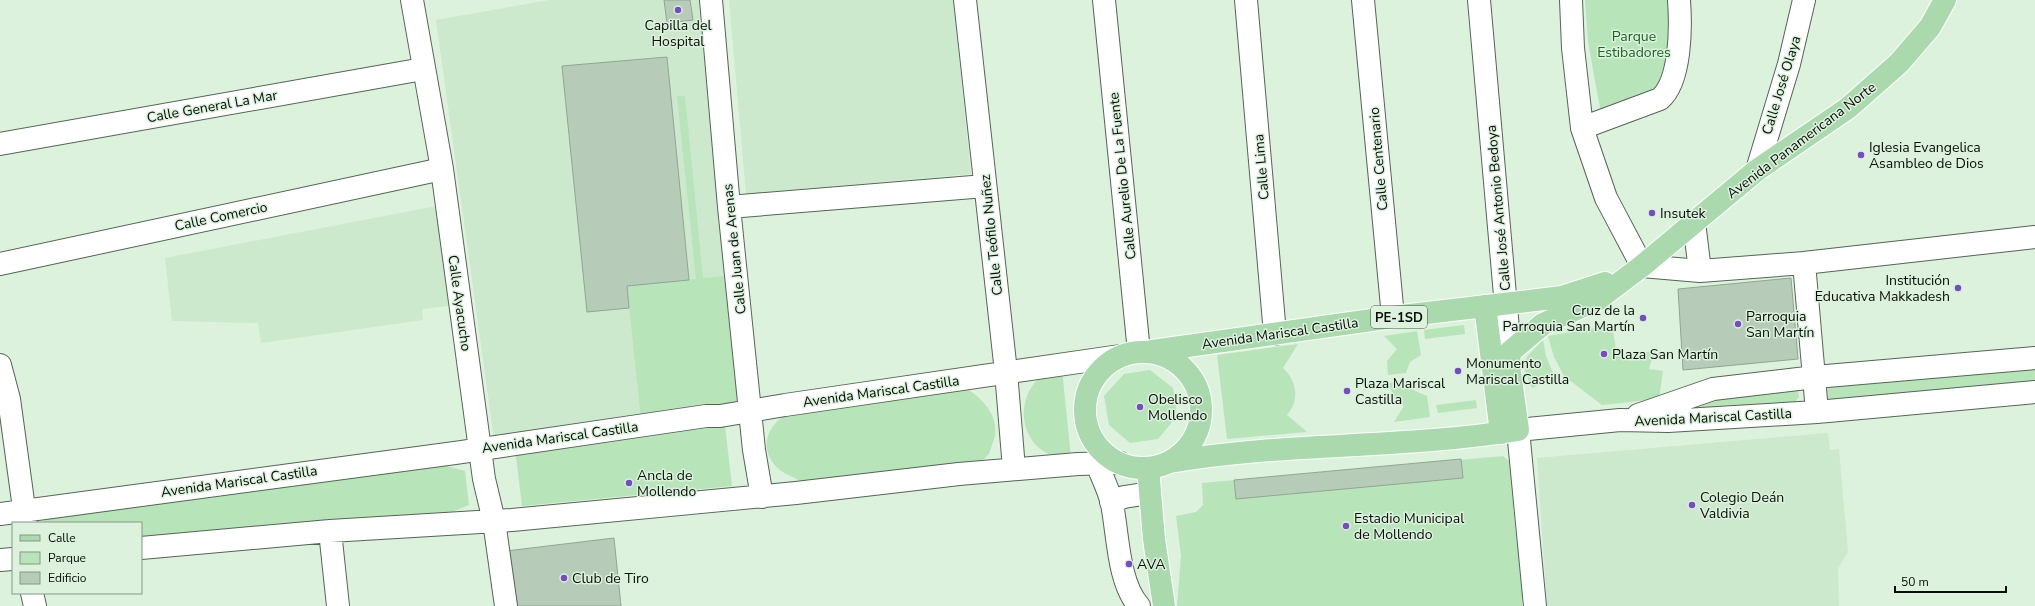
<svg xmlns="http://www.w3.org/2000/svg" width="2035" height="606" font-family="'Nunito Sans',sans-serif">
<rect width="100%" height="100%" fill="#dcf2dd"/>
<!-- built -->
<path fill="#cce8cd" d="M549 0H699L739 409 494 439 436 20Z
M729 0H953L971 174 746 194Z
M442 205 457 305 422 309 423 320 261 343 258 323 172 321 165 258Z
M1828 433 1830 450 1839 449 1848 552 1838 569 1839 606H1547L1537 458Z"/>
<!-- green -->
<path fill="#b8e4ba" d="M1585 0H1679L1665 94 1601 114 1588 42Z
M677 96H685L703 278 726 276 739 409 641 419 627 286 696 279Z
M1464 325 1465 334 1425 339 1424 330Z
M1612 325 1617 355 1654 351 1649 369 1663 371 1659 399 1602 405 1564 376 1554 357 1548 336Z
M1417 331 1421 355 1410 362 1406 373 1388 375 1387 361 1397 349 1384 336Z
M1543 340 1546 356 1555 378 1532 388C1519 359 1522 362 1543 340Z
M1298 344 1283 368C1297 381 1300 400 1287 415L1307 432 1227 439 1217 355Z
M2035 367V383L1833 400 1827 398V389L1833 384Z
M1062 369 1071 458C1028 461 1009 411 1037 380 1041 375 1055 372 1062 369Z
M1150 370 1173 388 1177 416 1158 439 1130 443 1109 425 1104 396 1124 374Z
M1407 381 1415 391 1427 396 1430 417 1394 422 1404 406 1396 401 1388 383Z
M961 385C982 397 1004 418 992 445 991 448 990 453 987 456 983 461 976 466 970 470L800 481C794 477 787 475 781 471 760 454 763 430 784 416Z
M1798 390 1799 397 1794 403 1668 413 1715 395Z
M1476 400 1477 408 1438 413 1436 405Z
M724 417 732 486 522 506 515 449Z
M1503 456 1509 461 1516 536 1522 567V606H1177L1181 556 1176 516 1196 512 1203 505 1202 483Z
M439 464 465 471 469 505 452 512 141 541V523H43V521L60 512Z"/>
<!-- building -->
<path fill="#b7ccb8" stroke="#91a692" d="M664 0H690L693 20 667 23Z
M667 57 689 280 627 286 629 308 587 312 562 66Z
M1791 278 1798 359 1683 370 1678 289Z
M1461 459 1463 478 1236 499 1234 480Z
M614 538 621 606H514L506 551Z"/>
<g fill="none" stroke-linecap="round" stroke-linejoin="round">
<!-- minor casing -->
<g stroke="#536654" stroke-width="24">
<path id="minor" d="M412 0 442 169 484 479 494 521 506 606
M711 0 729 207 754 450 762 497
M965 0 1006 372 1014 469
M1104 0 1139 352
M1246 0 1275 334
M1363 0 1393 317
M1479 0 1510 352
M1571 0 1573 48 1582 128 1606 198 1642 266 1700 271 1804 263 2035 237
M1582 128 1660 99C1681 81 1681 27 1679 0
M0 144 423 69
M1757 170 1789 64 1804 0
M729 207 985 186
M1694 222 1700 271
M1804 263 1817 412
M0 264 442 169
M0 365 9 399 26 523
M1638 415 1713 389 1815 377 2035 358
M1097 464C1102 477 1109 490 1112 504 1118 534 1118 583 1139 606
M1111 502 1124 497 1150 493
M0 514 455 453 706 416H720L785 405 1120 356
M330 531 338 606
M141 548 330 531 512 520 796 493 959 474 1078 464 1120 463
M0 560 13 559
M32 593 35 606
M1535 606 1518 430 1620 420 1668 421 1817 412 2035 392"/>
</g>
<!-- major casing -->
<g stroke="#fff" stroke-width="24">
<path id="major" d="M1485 306 1501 433
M1152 351 1393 317 1562 297 1605 283
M1085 410a58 58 0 1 1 116 0a58 58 0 1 1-116 0Z
M1170 462C1285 442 1403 449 1518 430L1509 365 1510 352 1543 324 1597 300 1642 266 1757 170 1848 108 1899 63 1930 27 1945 0
M1148 468 1154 539 1164 606"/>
</g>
<!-- minor -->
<use href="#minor" stroke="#fff" stroke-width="22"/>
<!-- major -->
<use href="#major" stroke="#aad9ad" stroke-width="22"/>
</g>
<!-- markers -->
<g fill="#764bc3" stroke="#dcf2dd" stroke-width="1.5">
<circle cx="678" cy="10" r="4"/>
<circle cx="1861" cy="155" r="4"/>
<circle cx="1652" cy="213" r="4"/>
<circle cx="1958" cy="288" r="4"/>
<circle cx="1643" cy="318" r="4"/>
<circle cx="1738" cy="324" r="4"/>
<circle cx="1604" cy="354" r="4"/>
<circle cx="1458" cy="371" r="4"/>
<circle cx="1347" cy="391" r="4"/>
<circle cx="1140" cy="407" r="4"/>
<circle cx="629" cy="483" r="4"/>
<circle cx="1692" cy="505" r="4"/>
<circle cx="1346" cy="526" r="4"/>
<circle cx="1129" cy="564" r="4"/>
<circle cx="564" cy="578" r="4"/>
</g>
<g text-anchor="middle" stroke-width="3" stroke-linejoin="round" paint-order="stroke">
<!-- shield labels -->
<rect fill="#dcf2dd" stroke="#475247" stroke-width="1" x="1371" y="306" width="56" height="22" rx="3"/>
<g font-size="13" font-weight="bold" fill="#070d07">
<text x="1399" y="322">PE-1SD</text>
</g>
<!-- poi labels -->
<g font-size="14" fill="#070d07" stroke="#dcf2dd" text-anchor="start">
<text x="678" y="30" text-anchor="middle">Capilla del<tspan x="678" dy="16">Hospital</tspan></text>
<text x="1869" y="152">Iglesia Evangelica<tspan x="1869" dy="16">Asambleo de Dios</tspan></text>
<text x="1660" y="218">Insutek</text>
<text x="1950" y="285" text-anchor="end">Institución<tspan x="1950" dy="16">Educativa Makkadesh</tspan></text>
<text x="1635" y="315" text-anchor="end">Cruz de la<tspan x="1635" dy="16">Parroquia San Martín</tspan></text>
<text x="1746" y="321">Parroquia<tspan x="1746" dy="16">San Martín</tspan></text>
<text x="1612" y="359">Plaza San Martín</text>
<text x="1466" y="368">Monumento<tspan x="1466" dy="16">Mariscal Castilla</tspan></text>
<text x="1355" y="388">Plaza Mariscal<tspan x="1355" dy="16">Castilla</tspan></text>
<text x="1148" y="404">Obelisco<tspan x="1148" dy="16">Mollendo</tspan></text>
<text x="637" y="480">Ancla de<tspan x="637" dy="16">Mollendo</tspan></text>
<text x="1700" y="502">Colegio Deán<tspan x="1700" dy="16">Valdivia</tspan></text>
<text x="1354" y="523">Estadio Municipal<tspan x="1354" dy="16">de Mollendo</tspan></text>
<text x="1137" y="569">AVA</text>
<text x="572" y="583">Club de Tiro</text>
</g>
<!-- park labels -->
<g font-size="14" fill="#1c6427" stroke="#dcf2dd">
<text x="1634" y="41">Parque<tspan x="1634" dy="16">Estibadores</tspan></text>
</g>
<!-- street labels -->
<g font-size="14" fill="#070d07" stroke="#dcf2dd">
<text transform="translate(1781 85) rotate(-73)" y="5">Calle José Olaya</text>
<text transform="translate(212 106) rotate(-10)" y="5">Calle General La Mar</text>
<text transform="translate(1801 140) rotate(-37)" y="5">Avenida Panamericana Norte</text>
<text transform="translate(1378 159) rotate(-95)" y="5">Calle Centenario</text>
<text transform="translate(1261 167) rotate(-95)" y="5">Calle Lima</text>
<text transform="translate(1122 176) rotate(-96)" y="5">Calle Aurelio De La Fuente</text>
<text transform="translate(1498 208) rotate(-95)" y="5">Calle José Antonio Bedoya</text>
<text transform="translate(221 216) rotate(-12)" y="5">Calle Comercio</text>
<text transform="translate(991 235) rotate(-96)" y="5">Calle Teófilo Nuñez</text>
<text transform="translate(734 249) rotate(-96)" y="5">Calle Juan de Arenas</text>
<text transform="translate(460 303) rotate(82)" y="5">Calle Ayacucho</text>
<text transform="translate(1280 333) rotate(-8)" y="5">Avenida Mariscal Castilla</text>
<text transform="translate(881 391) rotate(-8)" y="5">Avenida Mariscal Castilla</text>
<text transform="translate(1713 417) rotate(-3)" y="5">Avenida Mariscal Castilla</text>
<text transform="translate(560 437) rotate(-8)" y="5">Avenida Mariscal Castilla</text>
<text transform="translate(239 481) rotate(-8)" y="5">Avenida Mariscal Castilla</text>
</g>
</g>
<!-- legend -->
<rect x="12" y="522" width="130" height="72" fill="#dcf2dd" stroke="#879687"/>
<rect x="20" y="535" width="20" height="6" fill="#aad9ad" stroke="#879687"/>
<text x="48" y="542" font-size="12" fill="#070d07">Calle</text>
<rect x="20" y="552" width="20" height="12" fill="#b8e4ba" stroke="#879687"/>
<text x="48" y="562" font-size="12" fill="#070d07">Parque</text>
<rect x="20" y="572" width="20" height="12" fill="#b7ccb8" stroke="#879687"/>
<text x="48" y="582" font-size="12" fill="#070d07">Edificio</text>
<!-- scale -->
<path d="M1895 586v6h111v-6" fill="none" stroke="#070d07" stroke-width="2"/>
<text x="1901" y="586" font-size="12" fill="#070d07" stroke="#dcf2dd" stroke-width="3" paint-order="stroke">50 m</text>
</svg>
